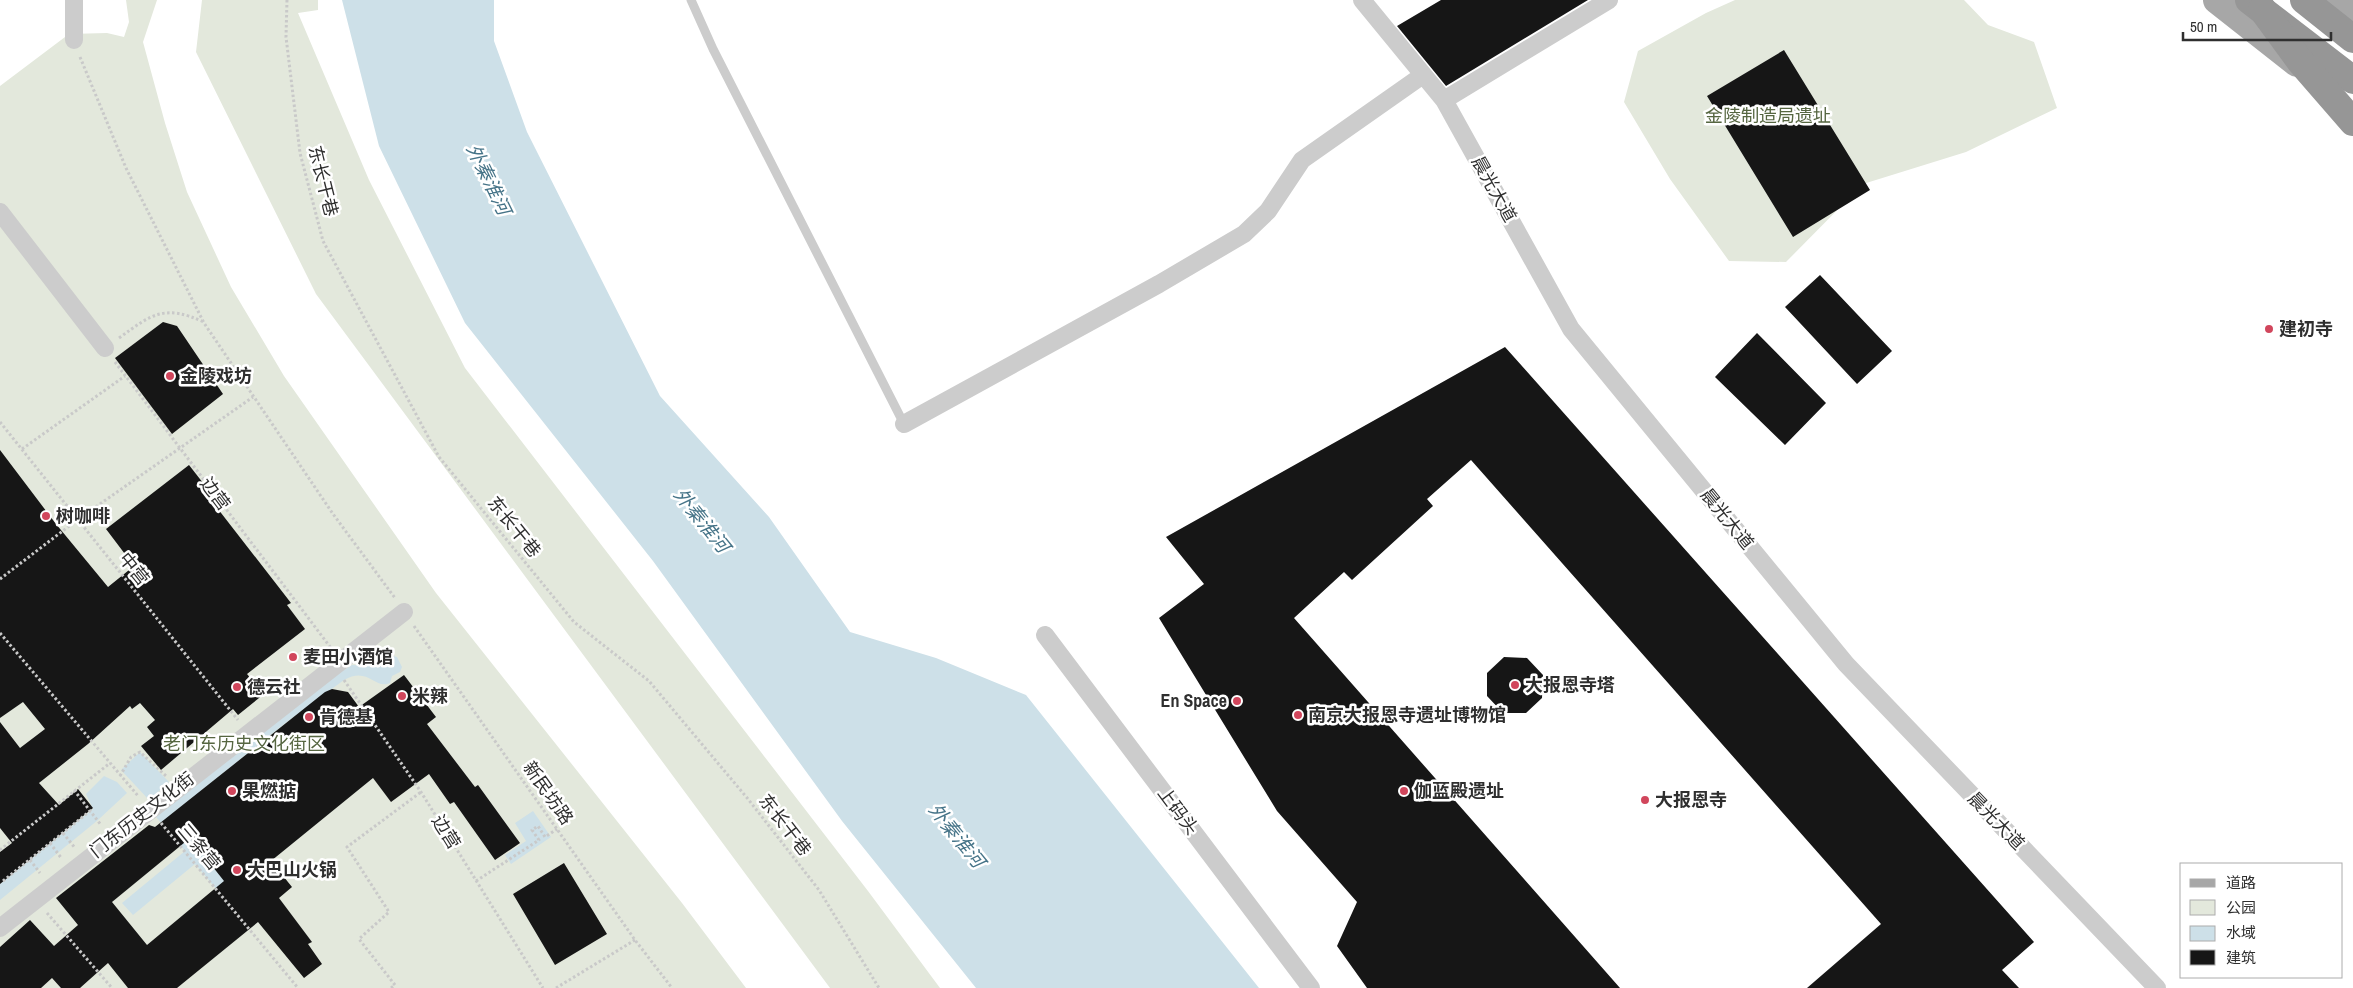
<svg xmlns="http://www.w3.org/2000/svg" width="2353" height="988" font-family="'Archivo Narrow','Noto Sans SC',sans-serif">
<rect width="100%" height="100%" fill="#fff"/>
<!-- green -->
<path fill="#e3e8dc" d="M126 0H157L143 42 165 123 187 192 231 287 284 376 436 593 682 903 746 988H0V86L69 34 107 33 124 37 129 22Z
M202 0H318V10L298 13 369 180 465 368 868 891 940 988H830L316 294 196 52Z
M1735 0H1964L1988 25 2034 42 2057 108 1966 152 1863 184 1786 262 1729 261 1670 179 1624 102 1638 51 1706 13Z"/>
<!-- water -->
<path fill="#cde0e8" d="M342 0H494V41L527 132 660 396 769 517 850 632 936 658 1026 695 1259 988H976L842 821 653 561 465 323 379 146Z
M389 655 397 657 402 667 400 672 392 676 390 683C375 690 368 666 344 680L288 721 171 815 227 884 218 891 195 864 133 915 122 903 185 851 156 817 339 673 352 665 375 666Z
M140 752 169 782 149 800 121 770Z
M104 776 117 782 127 793 98 820 0 900V884L93 809 86 794Z
M533 811 551 837 511 864 505 855 526 841 515 823Z"/>
<!-- building -->
<path fill="#161616" fill-rule="evenodd" d="M1441 0H1588L1446 86 1397 26Z
M1784 50 1870 190 1793 237 1707 96Z
M1820 275 1892 351 1857 384 1785 307Z
M163 322 177 326 223 394 172 434 115 358Z
M1757 333 1826 403 1785 445 1715 377Z
M1505 347 2034 942 2002 970 2019 988H1807L1881 924 1471 460 1427 499 1433 506 1352 580 1344 572 1294 618 1620 988H1367L1337 946 1357 902 1277 811 1159 618 1204 584 1166 537Z
M0 450 56 524 108 587 134 566 106 529 189 465 214 497 211 500 291 603 287 605 305 629 247 674 264 694 238 715 233 709 161 770 141 746 154 736 147 727 155 720 140 703 132 709 130 706 88 744 39 783 59 805 78 789 93 808 0 884V852L12 843 0 828V722L20 748 45 729 23 702 0 718Z
M1504 657 1527 658 1543 675 1542 698 1526 713H1503L1487 696V673Z
M404 675 436 717 427 724 475 787 478 785 520 843 495 860 454 802 450 804 429 774 391 802 373 778 271 861 292 887 279 898 312 942 308 944 322 964 304 978 258 922 177 988H128L108 963 80 988H61L52 978 41 988H0V947L30 920 54 946 78 925 56 898 149 825 155 827 325 692 332 689 348 692 359 707ZM190 838 224 881 147 945 112 902Z
M564 863 607 934 555 965 513 894Z"/>
<g fill="none" stroke-linecap="round" stroke-linejoin="round">
<!-- path -->
<path stroke="#c9c9c9" stroke-width="3" stroke-dasharray="2.5 2.5" stroke-linecap="butt" d="M287 0 286 37 300 153 323 241 439 457 574 622 649 681 748 799 819 890 879 988
M80 57 126 168 204 323 333 514 395 598
M119 338C152 314 164 304 204 322
M115 362 331 648
M0 422 238 720
M22 449 125 376
M0 579 77 520 253 397
M414 626 635 940 672 988
M0 633 139 797
M344 680 421 792 543 988
M120 776 131 757 140 752 166 776
M74 790 101 825
M161 823 298 988
M63 833 75 848
M50 843 62 859
M0 850 110 763
M30 860 40 873
M3 881 90 811
M476 881 539 840 532 830 538 826 545 837 557 829
M47 913 112 988
M391 988 395 985 359 939 389 912 347 847 421 792
M556 988 635 940"/>
<!-- lane -->
<path stroke="#ccc" stroke-width="9" d="M691 0 713 49 904 424"/>
<!-- street -->
<path stroke="#ccc" stroke-width="18" d="M74 0V40
M1362 0 1444 100 1571 329 1846 664 2157 988
M1444 100 1609 0
M0 212 105 348
M904 424 1159 284 1244 234 1268 211 1302 160 1423 75
M1045 635 1311 988
M0 928 404 612"/>
<!-- primary -->
<path stroke="#a7a7a7" stroke-width="28" d="M2217 0 2297 63
M2339 0 2353 13"/>
<!-- highway -->
<path stroke="#969696" stroke-width="28" d="M2249 0 2353 80
M2304 0 2353 39"/>
<!-- highway-bridge -->
<path stroke="#969696" stroke-width="28" d="M2262 9 2300 61 2353 122"/>
</g>
<!-- markers -->
<g fill="#d1465c" stroke="#fff" stroke-width="2">
<circle cx="2269" cy="329" r="5"/>
<circle cx="170" cy="376" r="5"/>
<circle cx="46" cy="516" r="5"/>
<circle cx="293" cy="657" r="5"/>
<circle cx="1515" cy="685" r="5"/>
<circle cx="237" cy="687" r="5"/>
<circle cx="402" cy="696" r="5"/>
<circle cx="1237" cy="701" r="5"/>
<circle cx="1298" cy="715" r="5"/>
<circle cx="309" cy="717" r="5"/>
<circle cx="232" cy="791" r="5"/>
<circle cx="1404" cy="791" r="5"/>
<circle cx="1645" cy="800" r="5"/>
<circle cx="237" cy="870" r="5"/>
</g>
<g text-anchor="middle" stroke-width="5" stroke-linejoin="round" paint-order="stroke">
<!-- park labels -->
<g font-size="18" fill="#566641" stroke="#fff">
<text x="1768" y="122">金陵制造局遗址</text>
<text x="244" y="750">老门东历史文化街区</text>
</g>
<!-- street labels -->
<g font-size="18" fill="#2f2f2f" stroke="#fff">
<text transform="translate(323 181) rotate(76)" y="6">东长干巷</text>
<text transform="translate(1494 189) rotate(61)" y="6">晨光大道</text>
<text transform="translate(215 494) rotate(53)" y="6">边营</text>
<text transform="translate(1727 519) rotate(51)" y="6">晨光大道</text>
<text transform="translate(514 527) rotate(51)" y="6">东长干巷</text>
<text transform="translate(134 569) rotate(51)" y="6">中营</text>
<text transform="translate(548 793) rotate(55)" y="6">新民坊路</text>
<text transform="translate(1178 811) rotate(53)" y="6">上码头</text>
<text transform="translate(142 815) rotate(-38)" y="6">门东历史文化街</text>
<text transform="translate(1996 821) rotate(46)" y="6">晨光大道</text>
<text transform="translate(785 825) rotate(52)" y="6">东长干巷</text>
<text transform="translate(446 832) rotate(58)" y="6">边营</text>
<text transform="translate(199 847) rotate(50)" y="6">三条营</text>
</g>
<!-- poi labels -->
<g font-size="18" font-weight="bold" fill="#2f2f2f" stroke="#fff" text-anchor="start">
<text x="2279" y="335">建初寺</text>
<text x="180" y="382">金陵戏坊</text>
<text x="56" y="522">树咖啡</text>
<text x="303" y="663">麦田小酒馆</text>
<text x="1525" y="691">大报恩寺塔</text>
<text x="247" y="693">德云社</text>
<text x="412" y="702">米辣</text>
<text x="1227" y="707" text-anchor="end">En Space</text>
<text x="1308" y="721">南京大报恩寺遗址博物馆</text>
<text x="319" y="723">肯德基</text>
<text x="242" y="797">果燃掂</text>
<text x="1414" y="797">伽蓝殿遗址</text>
<text x="1655" y="806">大报恩寺</text>
<text x="247" y="876">大巴山火锅</text>
</g>
<!-- water labels -->
<g font-size="19" font-style="italic" fill="#467488" stroke="#fff">
<text transform="translate(489 179) rotate(64)" y="7">外秦淮河</text>
<text transform="translate(702 520) rotate(51)" y="7">外秦淮河</text>
<text transform="translate(957 835) rotate(51)" y="7">外秦淮河</text>
</g>
</g>
<!-- legend -->
<rect x="2180" y="863" width="162" height="115" fill="#ffffff" stroke="#acacac"/>
<rect x="2190" y="879" width="25" height="8" fill="#a7a7a7" stroke="#acacac"/>
<text x="2226" y="888" font-size="15" fill="#2f2f2f">道路</text>
<rect x="2190" y="900" width="25" height="15" fill="#e3e8dc" stroke="#acacac"/>
<text x="2226" y="913" font-size="15" fill="#2f2f2f">公园</text>
<rect x="2190" y="926" width="25" height="15" fill="#cde0e8" stroke="#acacac"/>
<text x="2226" y="938" font-size="15" fill="#2f2f2f">水域</text>
<rect x="2190" y="950" width="25" height="15" fill="#161616" stroke="#acacac"/>
<text x="2226" y="963" font-size="15" fill="#2f2f2f">建筑</text>
<!-- scale -->
<path d="M2183 32v8h148v-8" fill="none" stroke="#2f2f2f" stroke-width="2.5"/>
<text x="2190" y="32" font-size="15" fill="#2f2f2f" stroke="#ffffff" stroke-width="4" paint-order="stroke">50 m</text>
</svg>
